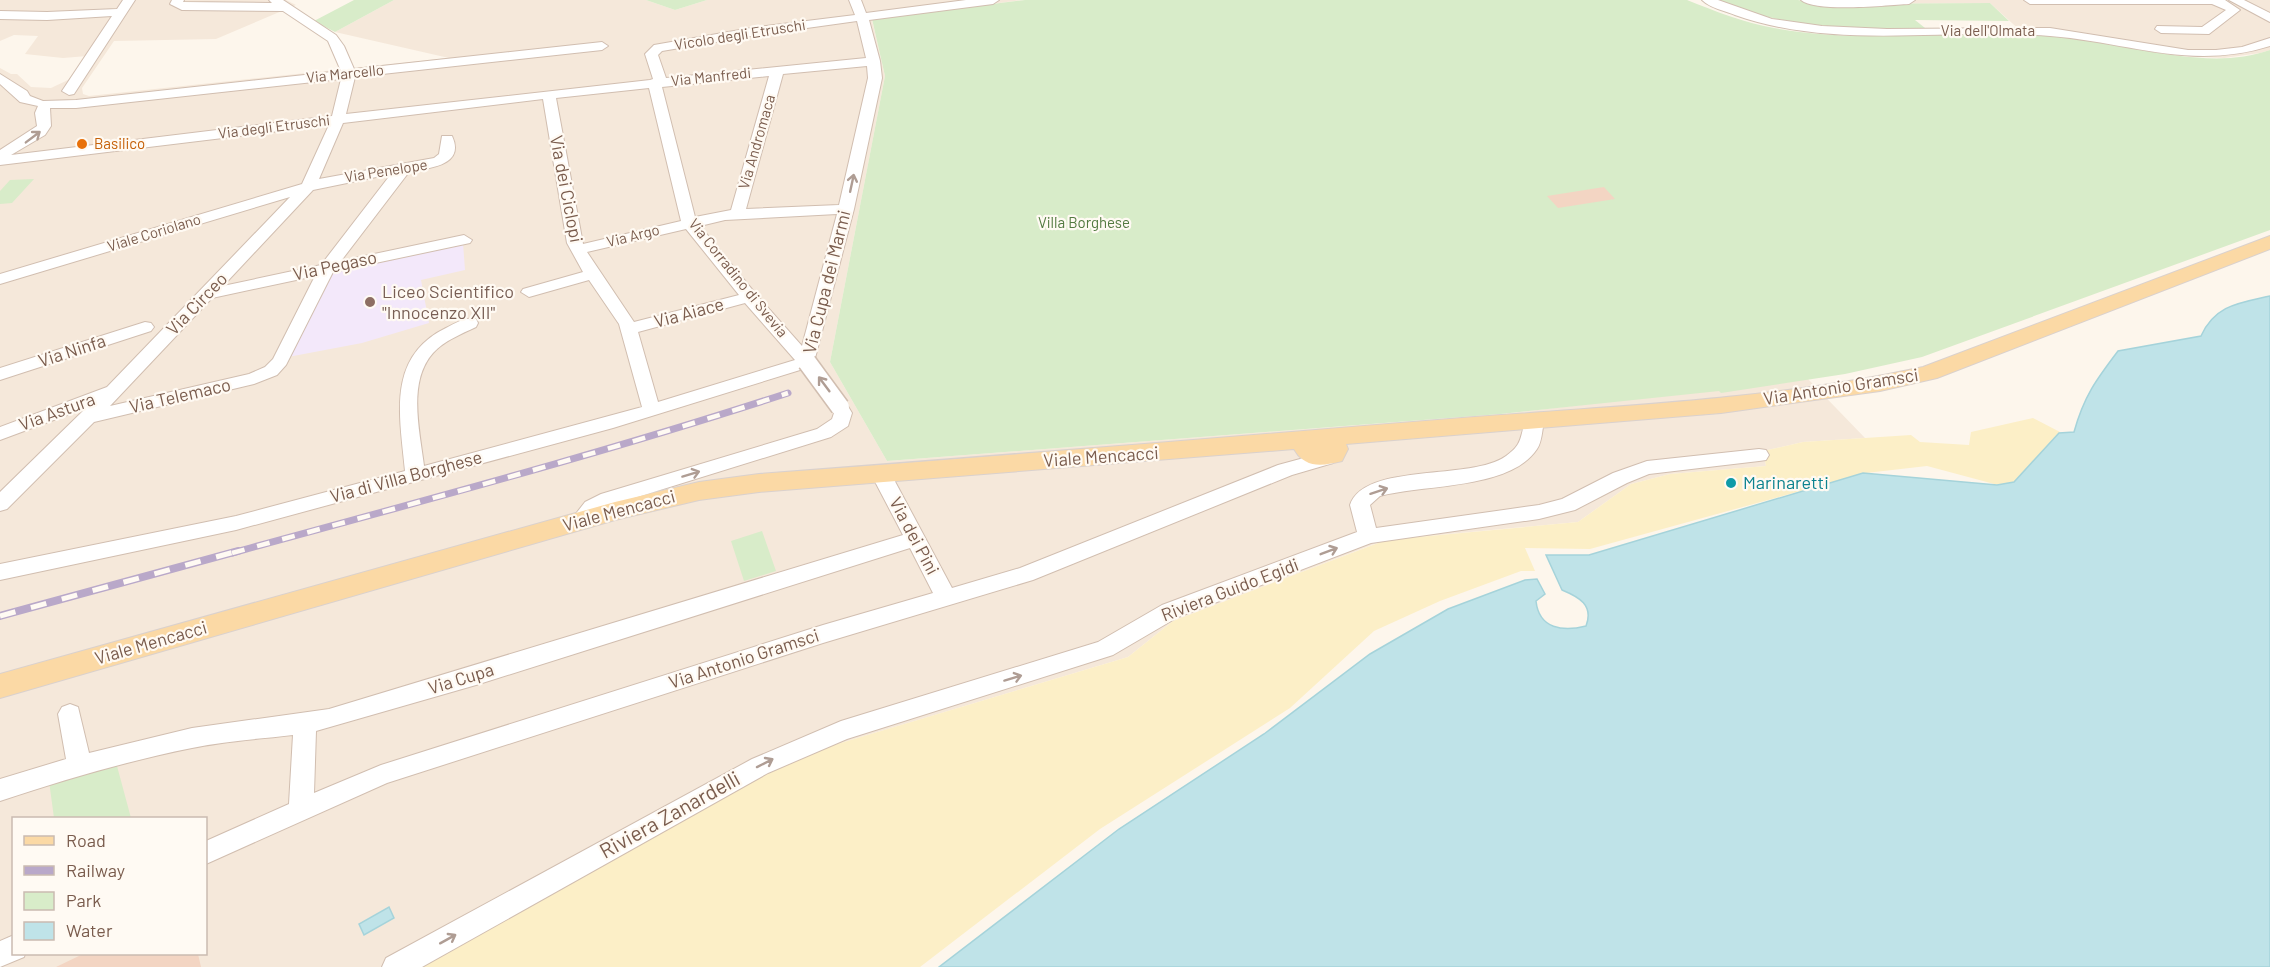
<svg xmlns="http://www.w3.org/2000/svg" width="2270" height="967" font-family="Barlow,sans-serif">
<rect width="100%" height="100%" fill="#fdf6ec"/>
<!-- residential -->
<path fill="#f5e8da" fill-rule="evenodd" d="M0 0H286L296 5 216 39 114 41 82 88 83 94 89 96 449 58 335 32 394 0H646L675 10 707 0H1022L872 20 885 76 830 362 887 461 1501 414 1808 379 1865 438 1803 442 1763 451 1766 466 1670 474 1631 484 1578 522 1385 540 1173 621 1128 657 794 757 411 967H0V68L11 74H17L31 87 51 88 68 80 87 56 63 58 25 54 38 36 14 35 0 41ZM14 818H206V954H14Z
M1798 0H2270V50L2260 53 2224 58 2177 56 2113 43 2024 34 1990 3 1817 4Z"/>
<!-- education -->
<path fill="#f3e8fa" d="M463 243 465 270 421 280 429 323 362 343 288 357 330 270Z"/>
<!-- green -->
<path fill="#d8ecc9" d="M354 0H394L335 32 314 21Z
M646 0H707L675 10Z
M1025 0H1687C1715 11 1744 23 1774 28 1868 46 1964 27 2059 36 2125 42 2206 73 2270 50V230L1922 357 1845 374 1721 393 1719 391 1501 414 887 461 830 362 885 76 872 19Z
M1713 0H1798L1817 4 1990 3 2009 21 1915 20 1925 28C1855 31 1780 27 1713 0Z
M34 179 12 203 0 204V191L10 180Z
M762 531 776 571 744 581 731 541Z
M117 766 131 818H54L49 781Z"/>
<!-- sand -->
<path fill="#fcefc7" d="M2033 418 2060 432 2014 482 1998 485 1927 466 1866 473 1590 549 1525 548 1535 571H1521L1440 601 1374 631 1290 708 1100 829 920 967H411L794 757 1128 657 1173 621 1386 540 1578 522 1631 484 1670 474 1766 466 1763 451 1803 442 1911 435 1920 442 1969 445 1971 432Z"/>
<!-- water -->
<path fill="#bfe3e8" stroke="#a5d3da" stroke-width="1.5" d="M2270 296V967H939L1119 829 1264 734 1370 654 1448 609 1525 580 1537 579 1545 594 1536 601C1539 629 1563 632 1586 626 1594 605 1579 597 1562 590L1546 555H1589L1863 473 1997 485 2014 482 2059 433 2074 432C2084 396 2096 380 2118 351L2201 336C2215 305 2239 303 2270 296Z
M389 907 394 918 364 935 359 924Z"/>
<!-- building -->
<path fill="#f3d5c3" d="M1604 187 1615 199 1558 208 1547 196Z
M83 954H198L201 967H56Z"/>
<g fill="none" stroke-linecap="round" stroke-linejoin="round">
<!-- minor casing -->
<g stroke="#d1beb0" stroke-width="2">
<path id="minor" d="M123 0H135L74 94 69 95 62 91 112 16 47 20 0 19V11L47 12 117 9Z
M172 0H184L183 2 272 3 269 0H283L336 35 344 46 354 69 602 42 608 46 602 50 355 77 346 114 650 80 653 79 645 54 654 45 757 27 855 15 849 0H861L866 13 966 0H999L993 4 869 20 880 61 882 78 854 209 813 366 613 428 236 530 0 580V564L236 516 405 471C400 417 386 357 446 328 456 323 465 317 476 319L478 323 476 327C461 334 444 341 433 353 407 382 420 432 424 466L642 407 619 324 589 280 529 297 521 292 523 289 583 272 567 243 543 99 343 123 319 179 434 158 439 154 442 136H452C466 166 428 168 409 172L341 261 464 235 472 240 470 243 333 272 286 365 277 375 254 384 94 422 7 509 0 511V492L86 408 0 440V427L107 387 290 197 0 284V274L302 184 329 125 0 165V150L37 126 35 113 38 106 20 102 0 84V74L27 91 30 96 43 101 76 100 341 71 328 41 283 11 182 10 170 4ZM857 21 866 58 666 78 658 55 662 51 757 35ZM867 66 868 78 839 205 746 209 783 74ZM769 76 731 210 695 217 662 87ZM341 79 332 116 11 155 45 135 51 126 50 108H76ZM649 88 681 221 583 244 556 98ZM391 174 321 265 223 286 313 190ZM837 214 802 346 755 293 700 226 725 220ZM686 229 739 295 634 322 587 252ZM315 276 273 359 265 367 249 374 110 406 212 298ZM745 303 795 360 658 402 638 332Z
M1702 0H1718L1772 19 1822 26 1887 29 2050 28 2188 50H2216L2242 47 2270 38V46C2190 71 2129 42 2050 36 1945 27 1837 51 1735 15 1725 11 1710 8 1702 0Z
M1801 0H1915L1909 4C1888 5 1816 13 1801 0Z
M2024 0H2225L2240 10 2209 34 2161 33 2155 29 2157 26 2202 27 2226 10 2212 4H2030Z
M2229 0H2244L2270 13V22Z
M145 322 151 323 154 327 151 331 0 380V368Z
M840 401 846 403 852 413 848 426 831 437 615 504C609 507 602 509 598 514 589 522 587 529 574 525L571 520 585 502 601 494 817 429 832 419 834 413 831 407 834 403Z
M1535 416 1542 418 1544 422C1542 430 1542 442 1537 449 1510 490 1423 484 1380 496L1370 505 1376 528 1539 505 1562 499 1613 473 1647 461 1759 449 1766 450 1769 455 1766 460 1759 461 1649 474 1627 483 1575 510 1539 519 1371 543 1178 617 1113 655 847 739 768 773 422 967H382L386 958 752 759 841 721 1098 642 1162 605 1357 532 1350 505C1364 462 1472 481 1506 456 1526 442 1518 434 1528 418Z
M1326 452 1333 453 1336 458 1333 463 1292 475 1033 580 823 643 387 783 206 864V841L289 804 293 735C259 739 225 741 192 748 127 761 63 780 0 801V779L66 759 58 714 62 707 70 704 78 707 89 753 192 728 329 709 903 535 871 474 874 469 881 467 888 469 891 474 952 588 1020 568 1278 465ZM910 548 933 593 823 625 381 765 314 793 316 731 476 685Z
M14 935V954H25L24 957 0 967V941Z"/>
</g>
<!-- major casing -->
<g stroke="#dad1cd" stroke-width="2">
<path id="major" d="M2270 236V249L1937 378 1880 391 1721 413 1346 444 1348 449 1342 461C1323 466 1305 469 1294 449L759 492 699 500 615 520 0 698V674L615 502 699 482 759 474C993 457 1228 437 1462 418 1615 406 1772 400 1923 367Z"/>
</g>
<!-- minor -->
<use href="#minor" fill="#fff" fill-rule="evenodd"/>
<!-- major -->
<use href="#major" fill="#fbd9a5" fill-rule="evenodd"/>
<!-- rail-far1 casing -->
<g stroke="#b9a8c9" stroke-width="7">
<path id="rail-far1" d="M232 553C418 502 605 453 788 393"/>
</g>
<!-- rail casing -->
<g stroke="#b9a8c9" stroke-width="8">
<path id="rail" d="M0 616 238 551"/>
</g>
<!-- rail-far1 -->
<use href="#rail-far1" stroke="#fffaf3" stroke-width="4.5" stroke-dasharray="13" stroke-linecap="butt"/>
<!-- rail -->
<use href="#rail" stroke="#fffaf3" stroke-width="5" stroke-dasharray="16" stroke-linecap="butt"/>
<!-- minor-bridge casing -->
<g stroke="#d1beb0" stroke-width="21" stroke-linecap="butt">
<path id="minor-bridge" d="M807 362 840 407"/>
</g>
<!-- minor-bridge -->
<use href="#minor-bridge" stroke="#fff" stroke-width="18"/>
</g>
<!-- one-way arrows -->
<defs><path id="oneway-shaft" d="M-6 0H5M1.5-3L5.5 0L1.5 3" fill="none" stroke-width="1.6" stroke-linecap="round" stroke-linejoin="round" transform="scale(1.5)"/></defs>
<g stroke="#af9d94">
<use href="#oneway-shaft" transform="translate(33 137) rotate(-37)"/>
<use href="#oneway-shaft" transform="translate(852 183) rotate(-78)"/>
<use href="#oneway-shaft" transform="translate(824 384) rotate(-127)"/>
<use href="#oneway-shaft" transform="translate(691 474) rotate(-17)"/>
<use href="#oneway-shaft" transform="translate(1379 491) rotate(-18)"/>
<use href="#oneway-shaft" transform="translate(1329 551) rotate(-21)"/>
<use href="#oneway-shaft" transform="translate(1013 678) rotate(-17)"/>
<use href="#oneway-shaft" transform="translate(765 763) rotate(-27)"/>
<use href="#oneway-shaft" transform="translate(448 939) rotate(-29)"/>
</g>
<!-- markers -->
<circle fill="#e8710a" stroke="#fffaf3" stroke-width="2" cx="82" cy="144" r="6"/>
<circle fill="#8d6e63" stroke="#fffaf3" stroke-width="2" cx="370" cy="302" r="6"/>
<circle fill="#0f9aa8" stroke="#fffaf3" stroke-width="2" cx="1731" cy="483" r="6"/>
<g text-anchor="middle" stroke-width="4.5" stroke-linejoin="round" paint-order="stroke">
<!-- far-street labels -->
<g font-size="15" fill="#7a5c4d" stroke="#fffaf3">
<text x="1988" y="36">Via dell'Olmata</text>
<text transform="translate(740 35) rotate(-9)" y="5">Vicolo degli Etruschi</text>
<text transform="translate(345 74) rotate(-6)" y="5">Via Marcello</text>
<text transform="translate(711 77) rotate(-6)" y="5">Via Manfredi</text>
<text transform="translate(274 127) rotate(-7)" y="5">Via degli Etruschi</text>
<text transform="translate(757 142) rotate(-74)" y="5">Via Andromaca</text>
<text transform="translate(386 171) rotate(-9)" y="5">Via Penelope</text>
<text transform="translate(154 233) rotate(-17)" y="5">Viale Coriolano</text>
<text transform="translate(633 236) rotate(-14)" y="5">Via Argo</text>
<text transform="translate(738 278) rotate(51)" y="5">Via Corradino di Svevia</text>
</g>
<!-- far-food labels -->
<g font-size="15" fill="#c56008" stroke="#fffaf3" text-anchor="start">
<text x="94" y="149">Basilico</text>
</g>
<!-- far-park labels -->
<g font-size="15" fill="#537a41" stroke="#fffaf3">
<text x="1084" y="228">Villa Borghese</text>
</g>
<!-- street labels -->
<g font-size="18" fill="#7a5c4d" stroke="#fffaf3">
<text transform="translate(566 189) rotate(79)" y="6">Via dei Ciclopi</text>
<text transform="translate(335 266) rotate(-12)" y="6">Via Pegaso</text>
<text transform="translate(827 282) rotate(-76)" y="6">Via Cupa dei Marmi</text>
<text transform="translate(197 304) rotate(-46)" y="6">Via Circeo</text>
<text transform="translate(689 313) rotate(-15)" y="6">Via Aiace</text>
<text transform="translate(72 351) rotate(-18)" y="6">Via Ninfa</text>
<text transform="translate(1841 387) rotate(-9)" y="6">Via Antonio Gramsci</text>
<text transform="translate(180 396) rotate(-13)" y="6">Via Telemaco</text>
<text transform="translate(57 412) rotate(-20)" y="6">Via Astura</text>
<text transform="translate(1101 457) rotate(-4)" y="6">Viale Mencacci</text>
<text transform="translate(406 477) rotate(-15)" y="6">Via di Villa Borghese</text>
<text transform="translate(619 511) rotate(-15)" y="6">Viale Mencacci</text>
<text transform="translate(914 536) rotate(62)" y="6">Via dei Pini</text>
<text transform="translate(1230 590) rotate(-21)" y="6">Riviera Guido Egidi</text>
<text transform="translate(151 643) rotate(-16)" y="6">Viale Mencacci</text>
<text transform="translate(744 659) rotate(-18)" y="6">Via Antonio Gramsci</text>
<text transform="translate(461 679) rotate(-17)" y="6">Via Cupa</text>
</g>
<!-- education labels -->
<g font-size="18" fill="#785e54" stroke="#fffaf3" text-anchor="start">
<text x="382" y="298">Liceo Scientifico<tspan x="382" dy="21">"Innocenzo XII"</tspan></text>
</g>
<!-- culture labels -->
<g font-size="18" fill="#0d838f" stroke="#fffaf3" text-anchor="start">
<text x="1743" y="489">Marinaretti</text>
</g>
<!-- near-street labels -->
<g font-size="21" fill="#7a5c4d" stroke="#fffaf3">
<text transform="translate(670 815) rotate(-29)" y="7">Riviera Zanardelli</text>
</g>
</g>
<!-- legend -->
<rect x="12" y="817" width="195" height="138" fill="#fffaf3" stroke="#cabbb1" stroke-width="1.5"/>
<rect x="24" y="836" width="30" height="9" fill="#fbd9a5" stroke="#cabbb1" stroke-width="1.5"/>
<text x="66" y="847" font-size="18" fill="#7a5c4d">Road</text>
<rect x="24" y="866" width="30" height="9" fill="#b9a8c9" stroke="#cabbb1" stroke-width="1.5"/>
<text x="66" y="877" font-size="18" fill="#7a5c4d">Railway</text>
<rect x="24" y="892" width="30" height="18" fill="#d8ecc9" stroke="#cabbb1" stroke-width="1.5"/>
<text x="66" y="907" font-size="18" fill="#7a5c4d">Park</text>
<rect x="24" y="922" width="30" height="18" fill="#bfe3e8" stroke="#cabbb1" stroke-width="1.5"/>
<text x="66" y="937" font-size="18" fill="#7a5c4d">Water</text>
</svg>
